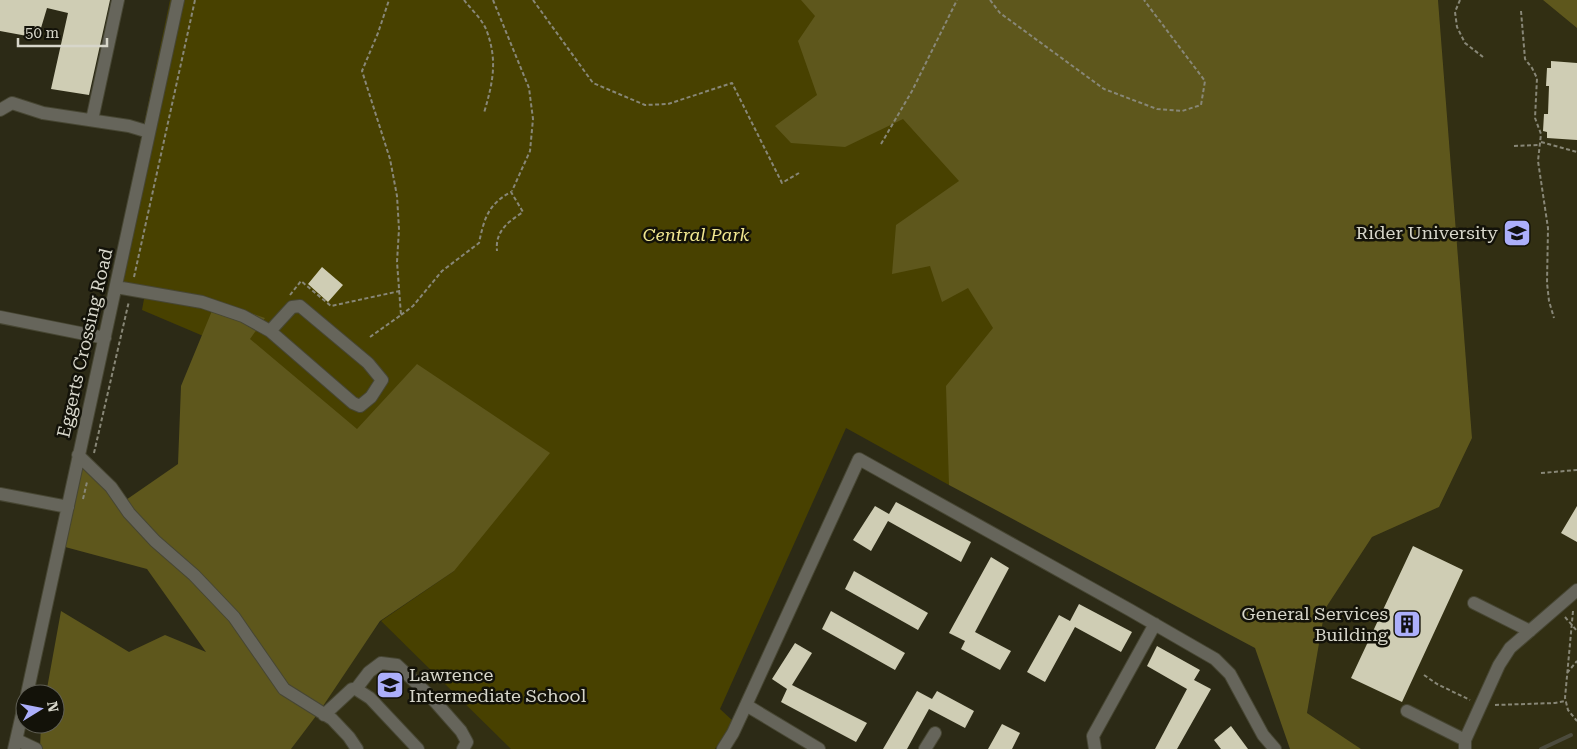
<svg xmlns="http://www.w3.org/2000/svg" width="1577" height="749" font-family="'Roboto Serif',serif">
<rect width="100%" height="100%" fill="#2c2a16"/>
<!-- built -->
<path fill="#322f13" d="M1438 0H1543L1577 28V749H1361L1307 713 1325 609 1372 537 1439 507 1472 438Z
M381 621 514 749H287Z"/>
<!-- green -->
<path fill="#484100" d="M170 0H1190L949 473V485L846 428 720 709 733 721 715 749H511L381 621 454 571 361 438 241 352 142 310 146 288 111 281Z"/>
<!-- forest -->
<path fill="#5e571c" d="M801 0H1438L1472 438 1439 507 1372 537 1325 609 1307 713 1361 749H1290L1255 648 949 485 946 386 993 328 968 288 942 302 930 266 892 274 896 225 959 181 903 119 845 147 791 143 775 126 817 95 798 41 815 16Z
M1543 0H1577V28Z
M216 301 265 318 250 339 357 429 417 364 550 453 454 571 380 621 319 712 291 749H40L41 724H55V694H46L61 611 129 652 165 635 206 652 147 569 54 544 72 459 123 502 178 464 181 386Z"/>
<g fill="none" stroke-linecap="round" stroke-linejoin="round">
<!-- stream -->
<path stroke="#4c4b3d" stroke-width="4" d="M1541 749 1571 735"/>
</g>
<!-- building -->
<path fill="#cfcdb4" d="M0 0H110L89 95 51 89 68 13 47 8 38 38 0 31Z
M1551 61 1577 63V140L1547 138V132L1543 131 1544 114H1548L1549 86H1546L1547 68H1551Z
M322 267 343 285 328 302 308 284Z
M896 502 971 542 961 562 888 521 871 551 853 540 875 506 889 514Z
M1577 506V542L1561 533Z
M1413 546 1463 570 1402 702 1351 678Z
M991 557 1009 568 975 632 1011 651 1000 670 961 649 965 641 949 633Z
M854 571 928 613 918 630 845 589Z
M1079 604 1132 632 1121 652 1075 627 1045 682 1027 672 1059 615 1070 621Z
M831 611 905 653 895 670 822 629Z
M795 643 812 653 792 685 867 723 856 742 781 702 787 689 772 679Z
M1157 646 1200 670 1194 680 1211 689 1177 749H1155L1187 689 1147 666Z
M917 691 932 699 937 691 974 711 965 728 929 709 907 749H883Z
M1002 724 1020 733 1012 749H988Z
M1231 726 1248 749H1221L1214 740Z"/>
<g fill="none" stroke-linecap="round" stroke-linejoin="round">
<!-- minor casing -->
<g stroke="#474633" stroke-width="14">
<path id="minor" d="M0 110 12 103 43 113 129 126 149 132
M92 120 118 0
M116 287 202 302 243 316 270 331 353 403 360 406 371 397 382 380 368 363 300 306 292 307 270 331
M0 317 105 338
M78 455 111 487 129 513 155 541 194 575 234 617 284 689 332 719 349 737 357 749
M0 494 68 507
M1474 603 1530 631
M356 689 370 698 418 749
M27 694 178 0
M1407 711 1465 740
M324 715 352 689H356L369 672 381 663 397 665 431 697 461 731 467 742 463 749
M17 740 36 749
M14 749 25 701
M723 749 733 733 746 705
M819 749 746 705 859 459 1130 610 1215 659 1230 674 1263 735 1275 749
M925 749 935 733
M1095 749 1093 736 1155 624
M1465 749V740L1499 665 1510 648 1577 590"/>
</g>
<!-- path -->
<path stroke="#888777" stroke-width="2" stroke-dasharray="4 2.5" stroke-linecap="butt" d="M464 0C471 9 481 18 486 29 498 60 493 82 484 113
M493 0 529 88 533 119 530 151 512 191
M533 0 593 83 645 105 668 104 732 83 782 183 799 173
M990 0 1000 13 1104 89 1157 109 1182 111 1201 105 1205 81 1144 0
M1460 0 1455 12 1457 27 1465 43 1483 57
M1521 11 1525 59 1532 68 1537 78 1535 118 1541 134 1538 161 1548 228 1547 283 1549 301 1554 318
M1541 142 1577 152
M881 144 912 91 957 0
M1514 146 1540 145
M134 277 195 0
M290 295 301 281 331 306 400 291
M401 315 413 306 442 271 479 243C484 219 488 204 511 192L523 212C508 222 495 231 497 251
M370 337 401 315 397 262 399 229 397 196 390 159 362 71 378 33 389 0
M94 453 129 301
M1541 473 1577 470
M83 499 87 482
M1573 611 1565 698 1568 710 1577 721
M1565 617 1577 631
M1567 673 1577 661
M1424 675 1437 684 1470 700
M1495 705 1555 703 1565 701"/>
<!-- minor -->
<use href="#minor" stroke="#66655b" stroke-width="12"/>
</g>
<!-- icons -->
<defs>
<g id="university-square" transform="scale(1.4375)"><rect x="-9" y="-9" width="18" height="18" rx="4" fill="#acaffb" stroke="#131209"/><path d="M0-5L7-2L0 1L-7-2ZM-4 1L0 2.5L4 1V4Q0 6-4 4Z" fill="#111"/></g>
<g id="building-square" transform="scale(1.4375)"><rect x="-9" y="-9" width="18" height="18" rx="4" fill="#acaffb" stroke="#131209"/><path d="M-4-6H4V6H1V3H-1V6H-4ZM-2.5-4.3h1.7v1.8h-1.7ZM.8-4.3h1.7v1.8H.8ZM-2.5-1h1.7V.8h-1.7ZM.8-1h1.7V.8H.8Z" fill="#111"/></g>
<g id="school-square" transform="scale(1.4375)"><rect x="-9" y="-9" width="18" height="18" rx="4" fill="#acaffb" stroke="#131209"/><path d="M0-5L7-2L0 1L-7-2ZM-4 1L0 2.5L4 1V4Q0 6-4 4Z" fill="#111"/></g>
</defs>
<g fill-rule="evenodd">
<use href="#university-square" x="1517" y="233"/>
<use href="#building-square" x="1407" y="624"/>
<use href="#school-square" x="390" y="685"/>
</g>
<g text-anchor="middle" stroke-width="5" stroke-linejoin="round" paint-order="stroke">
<!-- poi labels -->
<g font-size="18" fill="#d7d6ca" stroke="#131209" text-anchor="end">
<text x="1498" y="239">Rider University</text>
<text x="1388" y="620">General Services<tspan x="1388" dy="21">Building</tspan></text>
<text x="409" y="681" text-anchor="start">Lawrence<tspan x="409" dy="21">Intermediate School</tspan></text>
</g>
<!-- park labels -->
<g font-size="18" font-style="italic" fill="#f1e790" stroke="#131209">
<text x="696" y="241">Central Park</text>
</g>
<!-- street labels -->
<g font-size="18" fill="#d7d6ca" stroke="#131209">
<text transform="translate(85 343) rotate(-77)" y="6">Eggerts Crossing Road</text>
</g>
</g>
<!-- north arrow -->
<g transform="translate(40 709) rotate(80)"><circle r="24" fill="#131209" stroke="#616056"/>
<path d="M0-4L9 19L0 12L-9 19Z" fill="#acaffb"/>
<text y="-8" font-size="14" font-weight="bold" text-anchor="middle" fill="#d7d6ca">N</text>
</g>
<!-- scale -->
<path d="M18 38v8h89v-8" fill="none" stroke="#d7d6ca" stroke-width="2.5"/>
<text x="25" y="38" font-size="15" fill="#d7d6ca" stroke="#131209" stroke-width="4" paint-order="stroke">50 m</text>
</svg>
